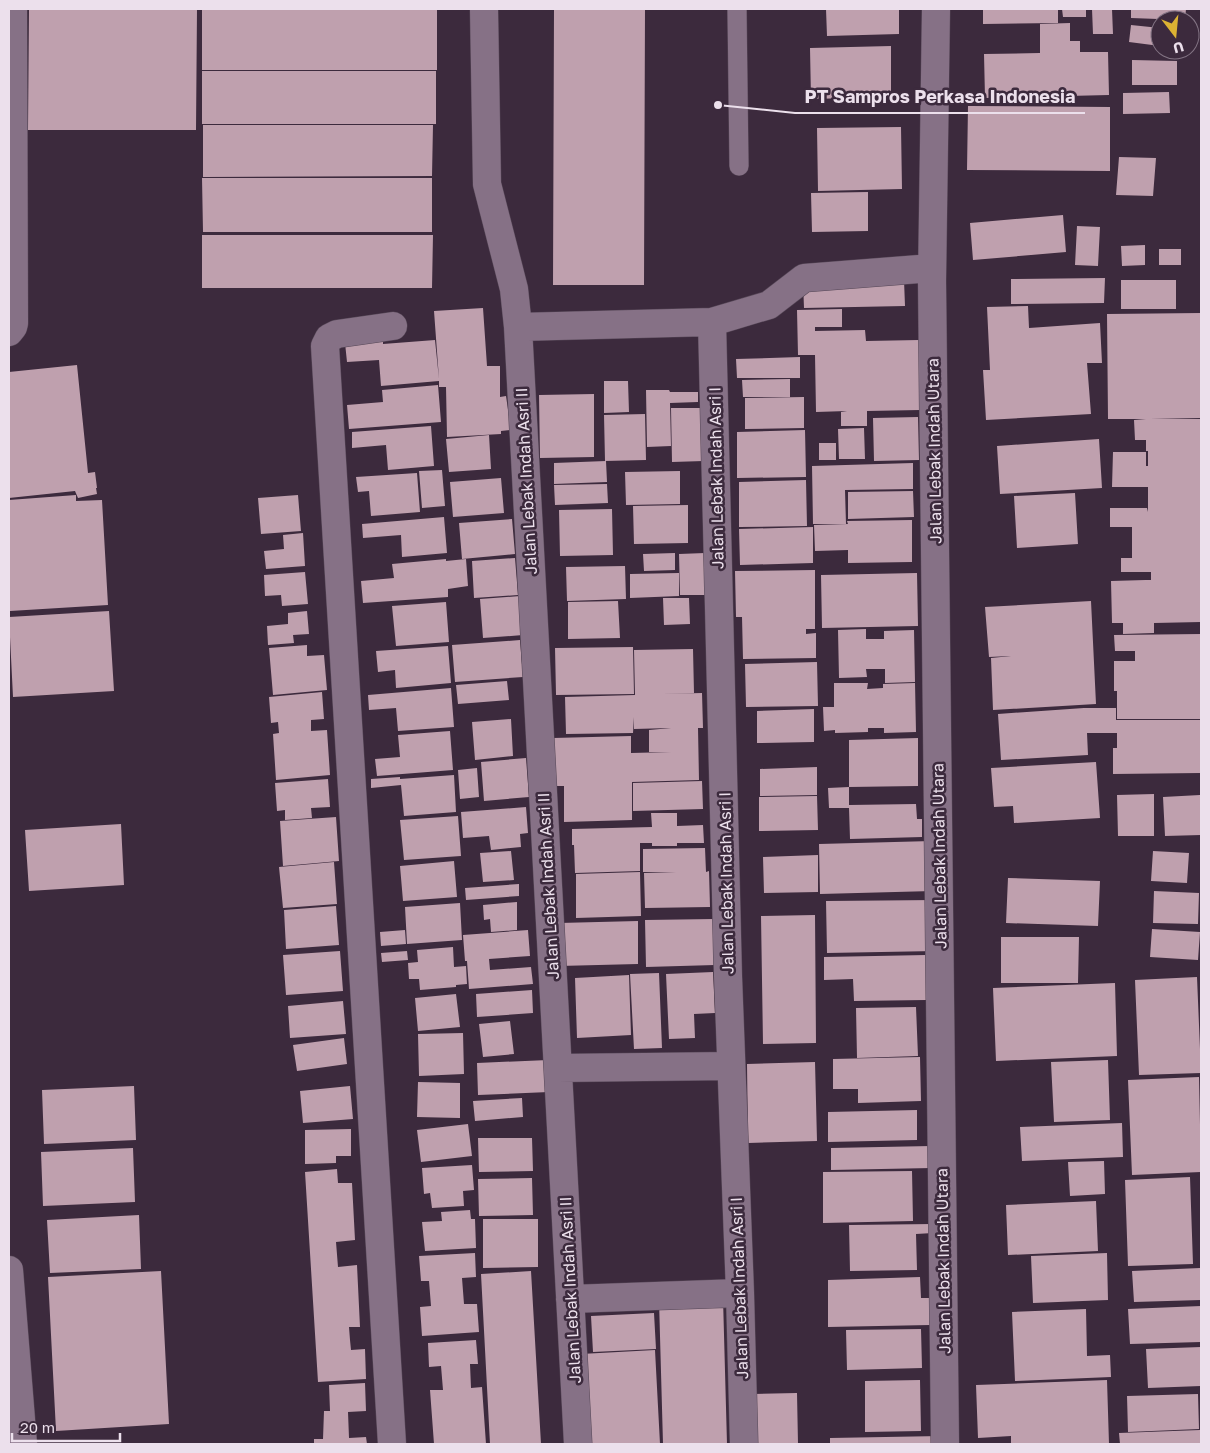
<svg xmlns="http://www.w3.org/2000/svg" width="1210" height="1453" font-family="'Golos Text',sans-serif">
<rect width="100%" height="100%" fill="#3c2a3d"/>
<!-- building -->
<path fill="#bfa0ae" d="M29 9H197L196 130H28Z
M202 9H437V70H202Z
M554 9H645L644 285H553Z
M826 9H899V34L827 36Z
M983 9H1058V23L983 24Z
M1062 9H1086V17H1063Z
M1092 9H1112L1113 34H1093Z
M1131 9H1186L1185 20 1131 18Z
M1070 23V41H1080V52H1108L1109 95 985 98 984 54 1040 53V24Z
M1131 25 1160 28V46L1129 42Z
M891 46V99L851 101V98L811 99 810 48Z
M1132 60 1177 61V85H1132Z
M202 71H436V124H202Z
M1169 92 1170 113 1123 114V93Z
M968 106 1110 107V171L967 170Z
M203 125H433L432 176 203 177Z
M901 127 902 189 818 191 817 128Z
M1119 157 1156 158 1153 196 1116 195Z
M202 178H432V232H203Z
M868 192V231L812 232 811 193Z
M1063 215 1066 252 973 260 970 223Z
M1077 226 1100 227 1098 266 1075 265Z
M202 235H433L432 288H202Z
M1145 245V265L1122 266 1121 246Z
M1159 249H1181V265H1159Z
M1105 278 1104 303 1011 304V279Z
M904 280 905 306 804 308 803 282Z
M1121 280H1176V309H1121Z
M1028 306 1029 328 1100 323 1102 363H1087L1091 414 986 420 983 370H990L987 307Z
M483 308 487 366H500V397L506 396 511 430 501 431V434L447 437 446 387H439V381L381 386 379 360 347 362 345 343 383 339V344L435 340 439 379 434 311Z
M842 309V327H815V331L865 330 866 341 919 340 920 410 867 411V426H841V412L847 411 816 412 815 355H798L797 310Z
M1201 313V418L1150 419H1201V622L1154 623V633L1123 634V623H1112L1111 581 1180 579 1151 580V572H1121V558H1132V527H1110V508H1147L1148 512V487H1112L1113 452H1146V466H1148V451H1146V440H1135L1134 420 1146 419H1108L1107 314Z
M800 357V378H737L736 359Z
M77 365 88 473 95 472 97 488H96L97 494 78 498 75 491 9 498V372Z
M790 379V397H743L742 380Z
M604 381H628L629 412 604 413Z
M438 385 441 422 349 429 347 405 383 402 382 390Z
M646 390H669L670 392H698V402L670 403 671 446 647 447Z
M594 394V457L540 458 539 395Z
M804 397V428L745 429V398Z
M671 408H702L704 461 672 462Z
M645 414 646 460 605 461 604 415Z
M918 417 919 460 874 461 873 418Z
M431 426 434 466 388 470 386 445 352 448V432Z
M864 428 865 459H839L838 429Z
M805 430 806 477 737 478V432Z
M489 435 491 469 449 472 446 439Z
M1099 439 1102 488 1000 494 997 446Z
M819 443H836V460H819Z
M606 461 607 482 554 484V463Z
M913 463V489L845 490 846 524H813L812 466Z
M442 470 445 506 422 508 419 471Z
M680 471V504L626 505 625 472Z
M417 473 420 512 371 516 369 491 358 492 356 477Z
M501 478 504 513 453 517 450 482Z
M806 480 807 526 739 527V482Z
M607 484 608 503 555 505 554 485Z
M913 491 914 517 848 519V492Z
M1075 493 1078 544 1017 548 1014 496Z
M76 495V501L102 500 108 605 10 611 9 500Z
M298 495 301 531 261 534 258 498Z
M688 505V543L634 544 633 506Z
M612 509 613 555 560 556 559 510Z
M444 517 447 553 402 557 401 535 363 538 362 524Z
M512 519 515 554 462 559 459 523Z
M912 520V562L848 563V550L815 551 814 525 848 524 847 521Z
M813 527V563L740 565 739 529Z
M303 533 305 566 266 569 264 551 284 549 283 535Z
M675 553V570L644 571 643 554Z
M705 553 706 595H680L679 554Z
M515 558 518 595 474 598 472 561Z
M446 559V561L466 559 468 586 448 589V597L363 603 361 581 394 578 392 564Z
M625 566 626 599 567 601 566 567Z
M815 570V629H806V634L816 633V658L743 659 742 617H736L735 571Z
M305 572 308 604 282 606 281 595 265 596 264 575Z
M679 573V596L630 598V574Z
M917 573 918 626 822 628 821 575Z
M520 596 523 635 483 638 480 599Z
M663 598H689L690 624 664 625Z
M618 601 620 638 568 639V602Z
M1091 601 1096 704 993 710 991 658 1011 656 989 657 985 607Z
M446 602 449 642 396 646 392 606Z
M109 611 114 691 13 697 9 617Z
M307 611 309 634 293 635 294 643 268 645 267 626 288 624V613Z
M866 629V639H884V631L914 630 915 682 885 683V669H866L867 677 839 678 838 630Z
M1201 634V719H1117V691H1114V661H1135V651H1115L1114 635Z
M520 640 523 677 455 682 452 645Z
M307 645V656L324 655 327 690 273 695 269 648Z
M448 646 451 683 396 688 395 670 378 672 376 651Z
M633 647 634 694 556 695 555 648Z
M693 649 694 693 660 694 702 693 703 728H698L699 780 632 782V820L564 822V786H554L553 738 631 736V753L671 752H649V730L671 728 634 729V717L633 733 566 734 565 697 635 695 634 650Z
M817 662 818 706 746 707 745 664Z
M507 681 509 700 458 704 456 685Z
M834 683H868L867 689 883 688V684L915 683 916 732 884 733V728H868V732L835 733V730L824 731 823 707H834Z
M451 688 454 727 398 731 396 708 369 710 368 695Z
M322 692 324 719 311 720V731L327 730 330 775 276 780 273 734 279 733 278 722 271 723 269 697Z
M1084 708H1116V720H1201V773L1113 774V748H1117V733H1087L1088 755 1001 760 998 714Z
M814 709V742L757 743V711Z
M511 719 513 756 475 760 472 722Z
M450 731 453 770 377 776 375 759 400 757 398 735Z
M918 738V786L849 787V740Z
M526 758 529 797 484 801 481 762Z
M1096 762 1100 818 1014 823 1013 806 994 807 991 768Z
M817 767V795L760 796V769Z
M477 768 479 797 460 799 458 770Z
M454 775 456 812 404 816 401 785 371 788V779L400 777V779Z
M328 779 330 807 311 808 312 818 285 820V810L277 811 275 783Z
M702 781 703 809 633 811V783Z
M849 787V805L916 804 917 819H922V837L850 839 849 808H829L828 788Z
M1154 794V836H1118L1117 795Z
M1200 795 1201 835 1165 836 1163 797Z
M817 796 818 830 759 831V797Z
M526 807 528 833 520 834 521 847 491 850 489 836 463 838 461 812Z
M651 813H677V826L703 825 704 843H677V846H652V843H640V871L575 873 574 845H572V829L652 827Z
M458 816 461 856 404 860 400 820Z
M336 817 339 861 283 866 280 821Z
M121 824 124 885 29 891 25 830Z
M932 841 933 891 820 894 819 844Z
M705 848 706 872 709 871 710 907 645 908 644 873 676 872H643V849Z
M511 851 514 880 483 882 480 853Z
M1153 851 1189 853 1187 883 1151 881Z
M818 855V892L764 893 763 857Z
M454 861 457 897 403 901 400 866Z
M334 862 337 904 283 908 279 867Z
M640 872 641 916 576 918V874Z
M1008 878 1100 881 1098 926 1006 923Z
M519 884V896L466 900 465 888Z
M1154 891 1199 893 1198 924 1153 923Z
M936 900V951L827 953 826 901Z
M517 902V930L491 932 490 919 484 920 483 905Z
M460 903 462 940 407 944 405 907Z
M336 906 339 945 286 949 284 910Z
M815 915 816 1043 763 1044 761 916Z
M714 919 715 965 646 967 645 920Z
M638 921V964L559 966V923Z
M1152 929 1200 932 1198 960 1150 957Z
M405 930 406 944 381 946 380 932Z
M528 930 530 956 489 959 490 970 531 967 533 984 469 989 467 961H465L463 935Z
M1001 937H1079L1078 983H1001Z
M453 947 454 967 466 966 467 984 456 985V987L420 990 419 979H409L408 963 418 962 417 950Z
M340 951 343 991 286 995 283 955Z
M407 951 408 960 382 962 381 953Z
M926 955V1000L854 1001 853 979 824 980V957Z
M713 972 715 1013 694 1014 695 1038 669 1039 666 974Z
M659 973 662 1048 634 1049 630 974Z
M629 975 631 1035 577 1038 575 978Z
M1197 977 1201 1073 1139 1075 1135 980Z
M1115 983 1117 1056 996 1061 993 988Z
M532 990 533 1013 477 1017 476 994Z
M456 994 460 1027 418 1031 415 998Z
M343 1001 346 1034 290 1038 288 1006Z
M916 1007 918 1056 857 1058 856 1008Z
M510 1021 514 1054 483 1057 479 1024Z
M463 1033 464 1074 419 1076 418 1034Z
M344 1038 347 1064 297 1071 293 1045Z
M920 1057 921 1101 858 1103V1089H833V1059Z
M548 1060 549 1092 478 1095 477 1063Z
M1108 1060 1110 1120 1054 1122 1051 1062Z
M815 1062 817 1141 748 1143 747 1064Z
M1199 1077 1201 1172 1132 1175 1128 1080Z
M418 1082 460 1083V1118L417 1117Z
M134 1086 136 1140 44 1144 42 1090Z
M350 1086 353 1119 303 1123 300 1091Z
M522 1098 523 1117 475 1121 473 1101Z
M917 1110V1140L828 1142V1112Z
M1122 1123 1123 1157 1022 1161 1020 1127Z
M468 1124 472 1156 421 1162 417 1130Z
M351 1129V1156H336V1163L305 1164V1130Z
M478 1138H532L533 1171 479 1172Z
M931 1146 932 1168 831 1170V1148Z
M133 1148 135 1202 43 1206 41 1152Z
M1104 1161 1105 1194 1070 1196 1068 1162Z
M472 1165 474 1190 463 1191 464 1206 432 1208 430 1193 424 1194 422 1168Z
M337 1169 338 1183H352L355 1240 336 1242 338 1267 357 1265 360 1327H349L350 1340 351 1350 365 1349 366 1379 318 1382 305 1172Z
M912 1171 913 1221 823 1223V1172Z
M1190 1177 1193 1264 1128 1266 1125 1180Z
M532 1178 533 1215 479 1216 478 1179Z
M1096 1201 1098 1251 1008 1255 1006 1205Z
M470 1210 471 1219H475L476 1248 425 1251 422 1222 442 1221 441 1212Z
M139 1215 141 1269 50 1273 47 1220Z
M483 1219H538V1267L483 1268Z
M933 1224V1233L916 1234 917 1270 850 1271 849 1225Z
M475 1253 476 1277 462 1278 464 1304H477L479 1332 422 1336 420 1307 431 1306 429 1281H421L419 1256Z
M1107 1253 1108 1300 1033 1303 1031 1256Z
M1200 1268 1201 1300 1134 1302 1132 1271Z
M161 1271 169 1424 56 1431 48 1277Z
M531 1271 541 1444H490L481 1274Z
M920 1277 921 1298H930V1325L828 1327V1280Z
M723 1298 727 1444H663L659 1300Z
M1201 1306V1342L1130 1344 1128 1309Z
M1086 1309 1087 1356 1110 1355 1111 1377 1015 1381 1012 1312Z
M654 1313 656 1349 593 1352 591 1316Z
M921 1329 922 1368 847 1370 846 1330Z
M476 1340 478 1364H470L471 1388 482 1387 486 1444H434L430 1390H443L441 1366 429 1367 428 1343Z
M1201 1347V1386L1148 1388 1146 1349Z
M655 1350 660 1444H585L581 1354Z
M920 1380 921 1431 865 1432V1381Z
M1107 1380 1109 1444H1011V1436L978 1438 976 1385Z
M365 1383 366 1411 348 1412 349 1438 366 1437 367 1444H314V1439H323L324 1411H330L329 1385Z
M797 1393 798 1444H754L753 1394Z
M1198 1394 1199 1429 1128 1432 1127 1396Z
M1200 1430 1201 1444H1120L1119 1433Z
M941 1436 942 1444H830V1438Z"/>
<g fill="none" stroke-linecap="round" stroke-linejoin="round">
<!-- lane casing -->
<g stroke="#574858" stroke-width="20">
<path id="lane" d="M737 9 739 166"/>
</g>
<!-- street casing -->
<g stroke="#574858" stroke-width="29">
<path id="street" d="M484 9 487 184 514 289 518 327 712 322 769 305 804 278 932 268
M936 9 932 281 945 1444
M712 322 728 976 740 1293 744 1444
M518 327 578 1444
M9 332 13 327 14 323 13 9
M558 1068 731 1066
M9 1270 23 1444
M570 1299 740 1293
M392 1444 325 346 329 338 337 334 393 326"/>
</g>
<!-- lane -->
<use href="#lane" stroke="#867186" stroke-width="19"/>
<!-- street -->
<use href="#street" stroke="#867186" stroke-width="28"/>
</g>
<g text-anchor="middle" stroke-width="5" stroke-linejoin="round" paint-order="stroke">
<!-- street labels -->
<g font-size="16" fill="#ece0ec" stroke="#3c2a3d">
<text transform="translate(934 451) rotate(-91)" y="6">Jalan Lebak Indah Utara</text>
<text transform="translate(716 478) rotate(-91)" y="6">Jalan Lebak Indah Asri I</text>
<text transform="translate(526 481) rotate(-93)" y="6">Jalan Lebak Indah Asri II</text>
<text transform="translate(939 856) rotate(-91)" y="6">Jalan Lebak Indah Utara</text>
<text transform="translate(726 883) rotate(-91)" y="6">Jalan Lebak Indah Asri I</text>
<text transform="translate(548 886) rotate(-93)" y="6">Jalan Lebak Indah Asri II</text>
<text transform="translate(943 1261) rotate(-91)" y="6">Jalan Lebak Indah Utara</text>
<text transform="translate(739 1288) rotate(-92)" y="6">Jalan Lebak Indah Asri I</text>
<text transform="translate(570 1290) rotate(-93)" y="6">Jalan Lebak Indah Asri II</text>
</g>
</g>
<!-- callouts -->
<path fill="none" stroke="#ece0ec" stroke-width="2" d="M718 105L795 113H1085"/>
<circle fill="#ece0ec" stroke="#3c2a3d" stroke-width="2" cx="718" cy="105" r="5"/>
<g font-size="18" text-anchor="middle" font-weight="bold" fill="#ece0ec" stroke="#3c2a3d" stroke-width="5" stroke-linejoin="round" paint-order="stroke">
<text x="940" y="103">PT Sampros Perkasa Indonesia</text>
</g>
<!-- border -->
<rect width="1210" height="1453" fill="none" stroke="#ece0ec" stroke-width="20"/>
<!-- north arrow -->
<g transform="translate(1175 35) rotate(164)"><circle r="24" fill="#3c2a3d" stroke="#827383"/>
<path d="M0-4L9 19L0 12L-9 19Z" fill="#dcb233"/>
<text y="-8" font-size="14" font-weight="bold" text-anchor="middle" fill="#ece0ec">U</text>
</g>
<!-- scale -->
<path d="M12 1433v8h108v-8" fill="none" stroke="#ece0ec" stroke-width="2.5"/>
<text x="20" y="1433" font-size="15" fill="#ece0ec" stroke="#3c2a3d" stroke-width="4" paint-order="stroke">20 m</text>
</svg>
